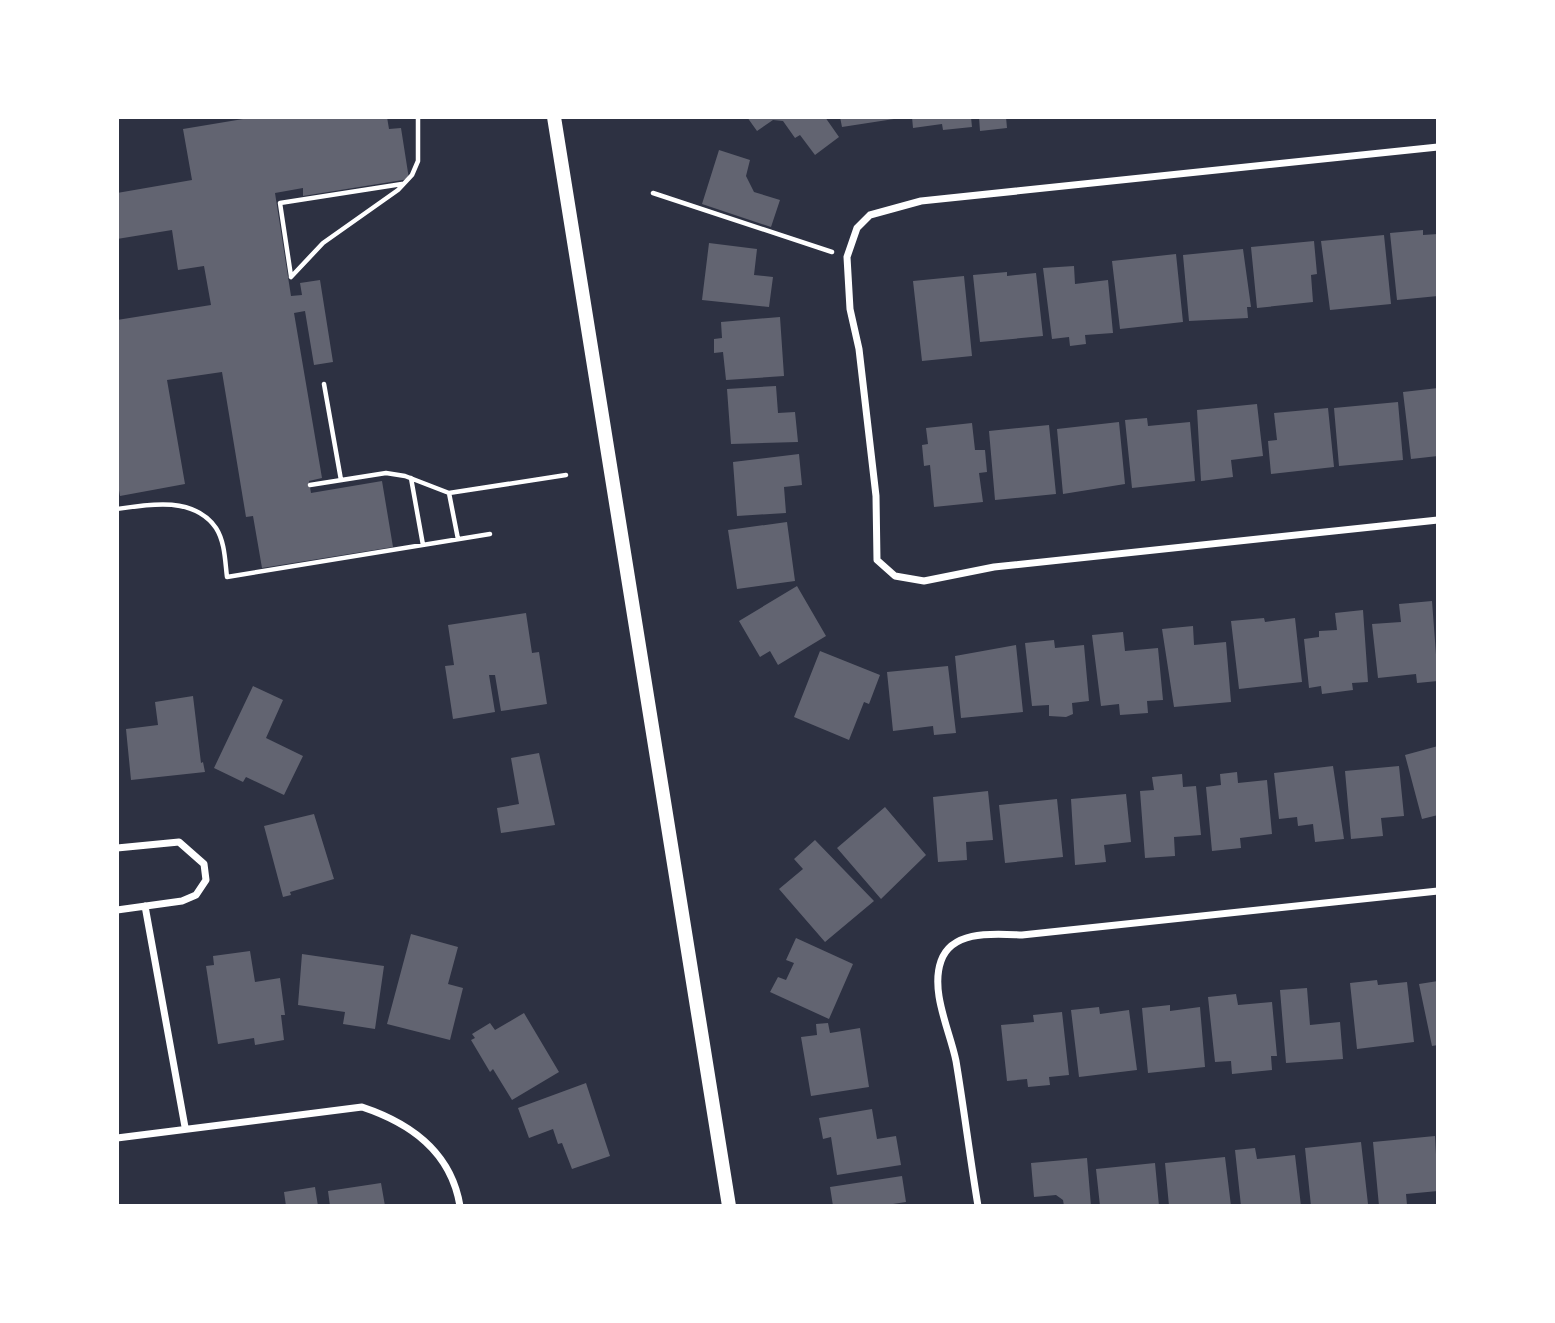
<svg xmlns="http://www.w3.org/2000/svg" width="1555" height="1323" font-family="Arial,sans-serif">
<rect width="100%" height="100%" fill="#2d3142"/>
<!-- building -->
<path fill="#626471" d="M255 117H387L389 129 401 128 409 179 303 196V188L275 193 291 296 302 295 300 283 320 280 333 362 314 365 305 311 294 313 322 478 309 481 311 493 382 481 393 547 262 568 253 516 246 517 222 372 167 380 185 484 120 496 117 479V320L211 305 204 266 178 270 172 230 117 239V193L192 180 183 129Z
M747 117H825L839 137 815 155 800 135 795 138 783 121 773 120 757 131Z
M840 117H893L894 119 842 127Z
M912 117H971L972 127 943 130 942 124 913 128Z
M979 117H1006L1007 128 980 131Z
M719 150 750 160 746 176 754 192 780 200 771 227 702 204Z
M1423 230V235L1438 234V296L1397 300 1390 233Z
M1384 235 1391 304 1330 310 1321 241Z
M1314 241 1317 274 1311 275 1313 302 1257 308 1251 247Z
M709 243 757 249 754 275 773 277 769 307 702 300Z
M1243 249 1251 307H1247L1248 318 1189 321 1183 255Z
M1176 254 1183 322 1120 329 1112 261Z
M1074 266 1075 284 1108 280 1113 333 1085 335 1086 344 1070 346 1069 337 1052 339 1043 268Z
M1007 272V276L1036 273 1043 336 980 342 973 275Z
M964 276 972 356 922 361 913 281Z
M780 317 784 376 726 380 723 352 714 353V339L722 338 721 322Z
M776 386 778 413 795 412 798 442 731 444 727 389Z
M1438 388V456L1411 459 1403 392Z
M1398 402 1403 460 1339 466 1334 408Z
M1257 404 1263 456 1231 460 1233 477 1201 481 1197 410Z
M1328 408 1334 467 1271 474 1268 441 1277 440 1274 413Z
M1147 418 1148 426 1190 422 1195 481 1132 488 1125 420Z
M1119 422 1125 484 1063 494 1057 429Z
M972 423 975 450H985L987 472 979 473 983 502 934 507 930 465 924 466 922 445 928 444 926 428Z
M1049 425 1056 494 995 500 989 431Z
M799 454 802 485 784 487 786 513 737 516 733 462Z
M787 522 795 581 737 589 728 530Z
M797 586 826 636 778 665 770 651 760 657 739 621Z
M1432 601 1438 681 1417 683 1416 674 1378 678 1372 624 1401 622 1399 604Z
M1363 610 1368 682 1352 683 1353 690 1322 694 1321 686 1309 688 1304 639 1319 637V631L1337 630 1335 613Z
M526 613 532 653 539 652 547 704 501 711 495 675H489L495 712 453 719 445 666 454 665 448 625Z
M1264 618 1265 622 1295 618 1302 682 1239 689 1231 621Z
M1193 626 1194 645 1226 642 1231 702 1174 707 1162 629Z
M1123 632 1125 651 1158 648 1163 700 1147 701 1148 713 1120 715 1119 704 1101 706 1092 635Z
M1054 640 1055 648 1084 645 1089 701 1072 703 1073 714 1066 717 1049 716V705L1032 706 1025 643Z
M1016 645 1023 712 961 718 955 656Z
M820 651 880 675 869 704 864 702 849 740 794 717Z
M948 666 956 733 934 735 933 726 893 731 887 672Z
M253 686 283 700 266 738 303 756 284 795 246 777 243 782 214 768Z
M193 696 201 763 203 762 205 772 131 780 126 729 158 725 155 702Z
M1438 746V815L1422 819 1405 755Z
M539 753 555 825 501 833 497 808 519 804 511 758Z
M1333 766 1344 839 1315 842 1313 824 1298 826 1297 817 1279 819 1274 773Z
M1399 766 1404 816 1381 818 1383 836 1351 839 1345 771Z
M1237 772 1238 783 1267 780 1272 834 1240 838 1241 848 1212 851 1206 787 1221 785 1220 774Z
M1182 774 1183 787 1196 786 1201 835 1174 837 1175 856 1145 858 1140 791 1154 790 1152 777Z
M988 791 993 840 966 842 967 860 938 862 933 797Z
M1126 794 1131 842 1104 845 1106 862 1075 865 1071 799Z
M1057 799 1063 857 1005 863 999 805Z
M885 807 926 855 881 899 837 848Z
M314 814 334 879 290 892 291 895 283 897 264 826Z
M815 840 874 901 825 942 779 889 803 869 794 859Z
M411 934 458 947 448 984 463 988 450 1040 387 1024Z
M796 938 853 964 829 1019 770 992 778 977 786 980 794 963 786 960Z
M250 951 255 982 280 978 285 1015H281L284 1040 255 1045 254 1038 218 1044 206 966 214 965 213 956Z
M302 954 384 966 375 1029 343 1024 345 1012 298 1005Z
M1377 980 1378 985 1407 982 1414 1042 1357 1049 1350 983Z
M1438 981V1045L1432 1046 1419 984Z
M1307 988 1310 1025 1340 1022 1343 1059 1286 1063 1280 990Z
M1236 994 1238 1005 1272 1002 1277 1056H1271L1272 1070 1232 1074 1231 1061 1215 1062 1208 997Z
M1170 1005V1011L1200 1007 1205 1067 1148 1073 1142 1008Z
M1099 1007 1100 1014 1129 1010 1137 1070 1079 1077 1071 1010Z
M1062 1012 1069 1075 1049 1077 1050 1085 1028 1087 1027 1079 1007 1081 1001 1025 1034 1022 1033 1015Z
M524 1013 559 1072 512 1100 493 1069 490 1072 471 1040 475 1038 472 1034 490 1023 495 1030Z
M828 1023 830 1033 860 1028 869 1087 811 1096 801 1037 817 1035 816 1024Z
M586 1083 610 1156 572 1169 562 1143 558 1144 553 1129 529 1138 518 1108Z
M872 1109 877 1139 896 1136 901 1165 837 1175 831 1137 823 1139 819 1118Z
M1435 1136 1438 1191 1406 1194 1407 1205 1379 1206 1373 1142Z
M1361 1142 1368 1204 1311 1206 1305 1148Z
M1255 1148 1257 1159 1295 1155 1301 1206H1241L1235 1150Z
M1225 1157 1231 1206H1169L1165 1163Z
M1087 1158 1091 1206H1064L1063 1200 1056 1195 1034 1197 1031 1163Z
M1155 1163 1159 1206H1100L1096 1169Z
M902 1176 906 1202 880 1206H833L830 1187Z
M381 1183 385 1206H330L328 1191Z
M315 1187 318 1206H286L284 1192Z"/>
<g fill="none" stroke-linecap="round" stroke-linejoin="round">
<!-- path -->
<path stroke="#fff" stroke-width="4.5" d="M653 193 832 252
M291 276 280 203 402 184
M291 277 323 243 398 190 412 175 418 161V117
M324 384 341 480
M411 478 423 545
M310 485 386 473 405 476 449 493 566 475
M449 493 458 539
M117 509C149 504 194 496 216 528 225 542 225 561 227 577L490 534"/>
<!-- minor -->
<path stroke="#fff" stroke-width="7" d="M1438 147 921 201 870 215 857 228 847 257 850 309 859 349 876 496 877 560 895 576 924 581 994 567 1438 520
M117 848 179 842 204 864 206 880 196 895 182 901 117 910
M145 906 185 1127
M117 1138 362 1107C410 1123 451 1151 460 1206
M978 1206C970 1158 964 1109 956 1061 950 1031 930 992 941 961 952 929 996 934 1022 935L1438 891"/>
<!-- secondary -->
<path stroke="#fff" stroke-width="14" d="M554 117 729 1206"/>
</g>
<!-- border -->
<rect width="1555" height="1323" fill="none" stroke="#ffffff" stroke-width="238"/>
</svg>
